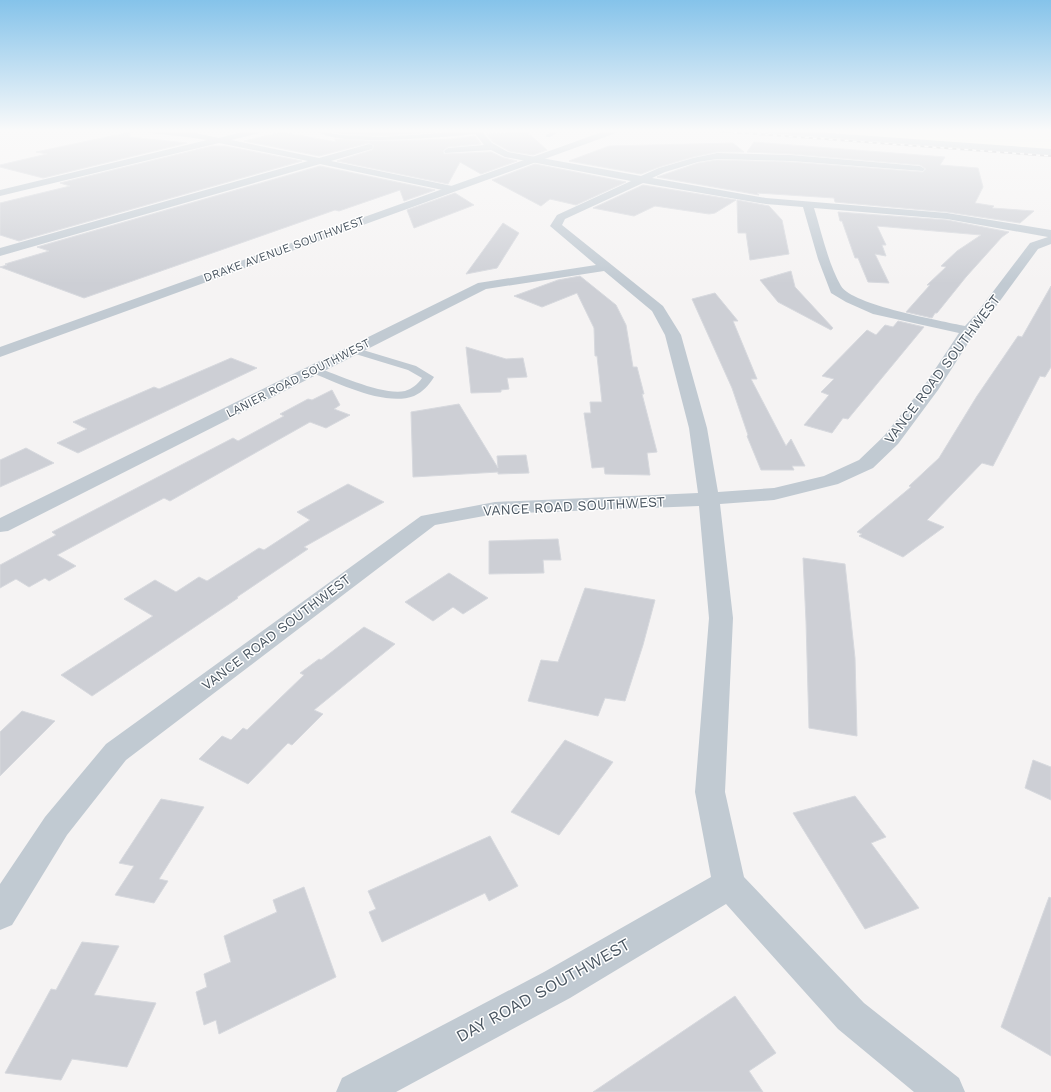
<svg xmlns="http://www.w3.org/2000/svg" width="1051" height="1092" font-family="'Work Sans',sans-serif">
<rect width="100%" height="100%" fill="#f5f3f3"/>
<!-- commercial -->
<path fill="#fdf9ef" d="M793 131H1051V150Z"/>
<!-- building -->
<path fill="#cdcfd5" stroke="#d7d9de" d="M332 131H435L436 132 381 136 342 134Z
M130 132V137L187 143 43 178 0 167V165L47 154 36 152Z
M281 132 336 142 335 139 368 141H394L450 139 475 136 481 144 448 147 443 151 444 154 491 152 504 158 517 161 481 174 460 162 448 184 337 161 372 150 374 146 369 143 319 156 244 141Z
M527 132 547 150 533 155 509 151 493 142 486 134Z
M754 142 945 157 940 165 978 168 983 187 975 203 994 206 992 208 1034 211 1020 223 947 212 835 202 834 198 757 193 759 195 657 177 698 163 717 160 791 162 923 172 926 169 920 165 791 154 747 152Z
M733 143 744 152H717L693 157 659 167 641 174 569 161 609 146Z
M212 146H225L302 161 19 241 0 235V203L70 186 60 183Z
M535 164 626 182 576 205 550 199 541 206 492 180Z
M320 166 435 190 404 201 400 190 339 211 335 210 84 298 0 267 7 265 5 264 49 251 37 247Z
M643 185 736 200 715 213 709 214 655 206 634 216 593 208Z
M455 193 474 205 414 228 407 210Z
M737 200 769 206 782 220 789 254 750 260 746 233H738Z
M838 212 947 220 1009 232 1002 237 966 277 937 313H935L932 318 906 312 930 285H927L946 267 941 266 957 251 981 235 877 226 886 245H882L886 256 875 254 889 283 868 282 858 258H855L842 221H840Z
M503 223 519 233 497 268 466 274Z
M791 271 795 287 833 328 831 330 778 302 760 280Z
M580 276 616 305 626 325 633 367H637L644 394H642L657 452 647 453 650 475 605 474 604 467 592 468 584 413H591L590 402H602L597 356H595L594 328 577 293 542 307 514 296 558 280Z
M1051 286V367L1045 377 1040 376 993 466 982 463 927 520 944 527 903 557 859 536 862 534 857 532 911 487 909 486 939 458 977 396 1018 336 1022 337Z
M715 293 738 321H733L757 379H751L786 446 791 439 805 466H792L794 470H761L747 436 748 435 732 388 692 299Z
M898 321 924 327 848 419 843 418 832 433 804 425 829 395 821 392 834 379 822 376 867 330 876 335 885 325 893 327Z
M466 347 506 359 523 358 527 377 507 378 509 389 501 390V392L471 393Z
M231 358 257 368 78 453 57 443 87 429 73 422 154 387 159 389Z
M332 390 340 405 334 409 350 415 326 428 310 422 170 501 164 498 57 555 76 566 49 581 45 578 29 587 16 579 0 588V565L56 535 52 532 233 438 238 441 284 416 280 414 308 399 312 400Z
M459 404 498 468 497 456 526 455 529 473 498 474V472L413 477 411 412Z
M26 448 54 463 0 487V460Z
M348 484 384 502 304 547 308 549 237 597 238 598 92 696 61 675 153 616 124 599 155 580 176 592 199 577 207 581 259 548 264 550 310 520 297 512Z
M558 539 561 560H543L544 573 489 574V541Z
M803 558 845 564 855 658 857 736 809 728 806 621Z
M449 573 488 598 463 614 453 607 433 621 405 602Z
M585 588 655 600 643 645 625 701 605 698 598 716 528 701 541 660 558 662Z
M364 627 395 644 314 710 323 714 292 745 288 743 248 784 199 759 222 736 231 740 243 728 247 730 304 675 300 673 319 659 321 660Z
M22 711 55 721 0 776V732Z
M565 740 613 762 559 835 511 812Z
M1033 760 1051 767V800L1025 788Z
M855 796 886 837 871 843 919 908 865 929 793 813Z
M161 799 204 807 159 879 168 881 154 903 115 895 134 866 119 863Z
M490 836 518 886 489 901 485 893 382 942 369 912 376 909 368 891Z
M304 887 336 977 219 1034 216 1020 204 1025 196 992 207 987 204 974 231 962 224 936 277 912 273 900Z
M1049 897 1051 898V1056L1001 1027Z
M82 942 119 946 94 995 156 1003 127 1067 72 1059 61 1080 5 1073 51 989 56 990Z
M735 996 776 1053 749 1071 763 1092H593Z"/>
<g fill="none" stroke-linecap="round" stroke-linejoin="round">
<!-- service -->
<path fill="#c1cad2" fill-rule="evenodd" d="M318 131 342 135 381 137 469 131 481 132 478 134C452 136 333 148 318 131Z
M553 131H560L550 137H546V135Z
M353 347 416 366 434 377C429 385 423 392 414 396 385 407 338 383 310 372L308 370 314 367 318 368C338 375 384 396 405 391 412 389 418 384 422 378L408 370 349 352 348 350Z"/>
<!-- minor -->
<path fill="#c1cad2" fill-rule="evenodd" d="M145 131H187L219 138 246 131H261L260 133 231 140 319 158 369 144 372 145 373 147 372 149 331 161 452 186 457 189 452 192 320 164 0 256V248L308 161 219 143 0 196V190L207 140 187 137 149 133Z
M473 131H481L492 143 508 152 641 176 659 168 693 158 717 153 791 155 920 166 925 169 923 171 791 161 717 159 698 162 665 172 652 178 766 198 947 213 1051 230V244L1038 249 986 320 974 334 938 390 898 444 873 468 838 484 774 500 720 504 733 618 725 792 744 877 864 1003 959 1078 965 1092H914L838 1029 726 904 570 998 396 1092H336L342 1078 544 972 711 877 695 792 709 618 699 506 495 514 435 525 126 760 67 835 12 925 0 930V884L45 817 106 744 421 516 495 502 698 493 689 428 665 335 652 311 604 271 486 289 8 531 0 532V518L478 283 596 265 550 226 557 215 631 181 505 157 491 150 445 153 444 151 448 148 484 145ZM643 183 766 204 803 207 818 259 831 293 846 302 873 314 959 333 926 383 884 436 859 460 824 476 774 488 718 492 707 428 681 335 663 306 562 225 565 219ZM814 208 947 219 1048 237 1030 243 976 314 965 326C942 321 852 305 841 286 828 263 822 234 814 208Z"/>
<!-- tertiary -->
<path fill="#c1cad2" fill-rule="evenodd" d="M605 131H617L616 133 0 357V347Z
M764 131H802L1051 149V155L768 133Z"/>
<!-- rail casing -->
<g stroke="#b5b8bd" stroke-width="2">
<path id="rail" d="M717 131 1051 156"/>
</g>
<!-- rail -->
<use href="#rail" stroke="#fff" stroke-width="1.5" stroke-dasharray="4" stroke-linecap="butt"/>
</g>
<!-- sky -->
<linearGradient id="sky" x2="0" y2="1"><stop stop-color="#85c3ea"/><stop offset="0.46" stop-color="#fafafa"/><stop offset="1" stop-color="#fafafa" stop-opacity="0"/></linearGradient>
<rect width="1051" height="284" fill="url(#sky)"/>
<g text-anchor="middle" stroke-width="3" stroke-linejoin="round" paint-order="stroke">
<!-- far-street labels -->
<g font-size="12" fill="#4a5661" stroke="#fff">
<text transform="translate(284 249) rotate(-20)" y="4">DRAKE AVENUE SOUTHWEST</text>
<text transform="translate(298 378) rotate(-27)" y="4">LANIER ROAD SOUTHWEST</text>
</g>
<!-- street labels -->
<g font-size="14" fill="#4a5661" stroke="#fff">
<text transform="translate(942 369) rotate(-53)" y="5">VANCE ROAD SOUTHWEST</text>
<text transform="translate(574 506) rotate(-3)" y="5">VANCE ROAD SOUTHWEST</text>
<text transform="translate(276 632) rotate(-37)" y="5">VANCE ROAD SOUTHWEST</text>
</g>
<!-- near-street labels -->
<g font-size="17" fill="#4a5661" stroke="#fff">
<text transform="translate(543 990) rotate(-29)" y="6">DAY ROAD SOUTHWEST</text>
</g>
</g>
</svg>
